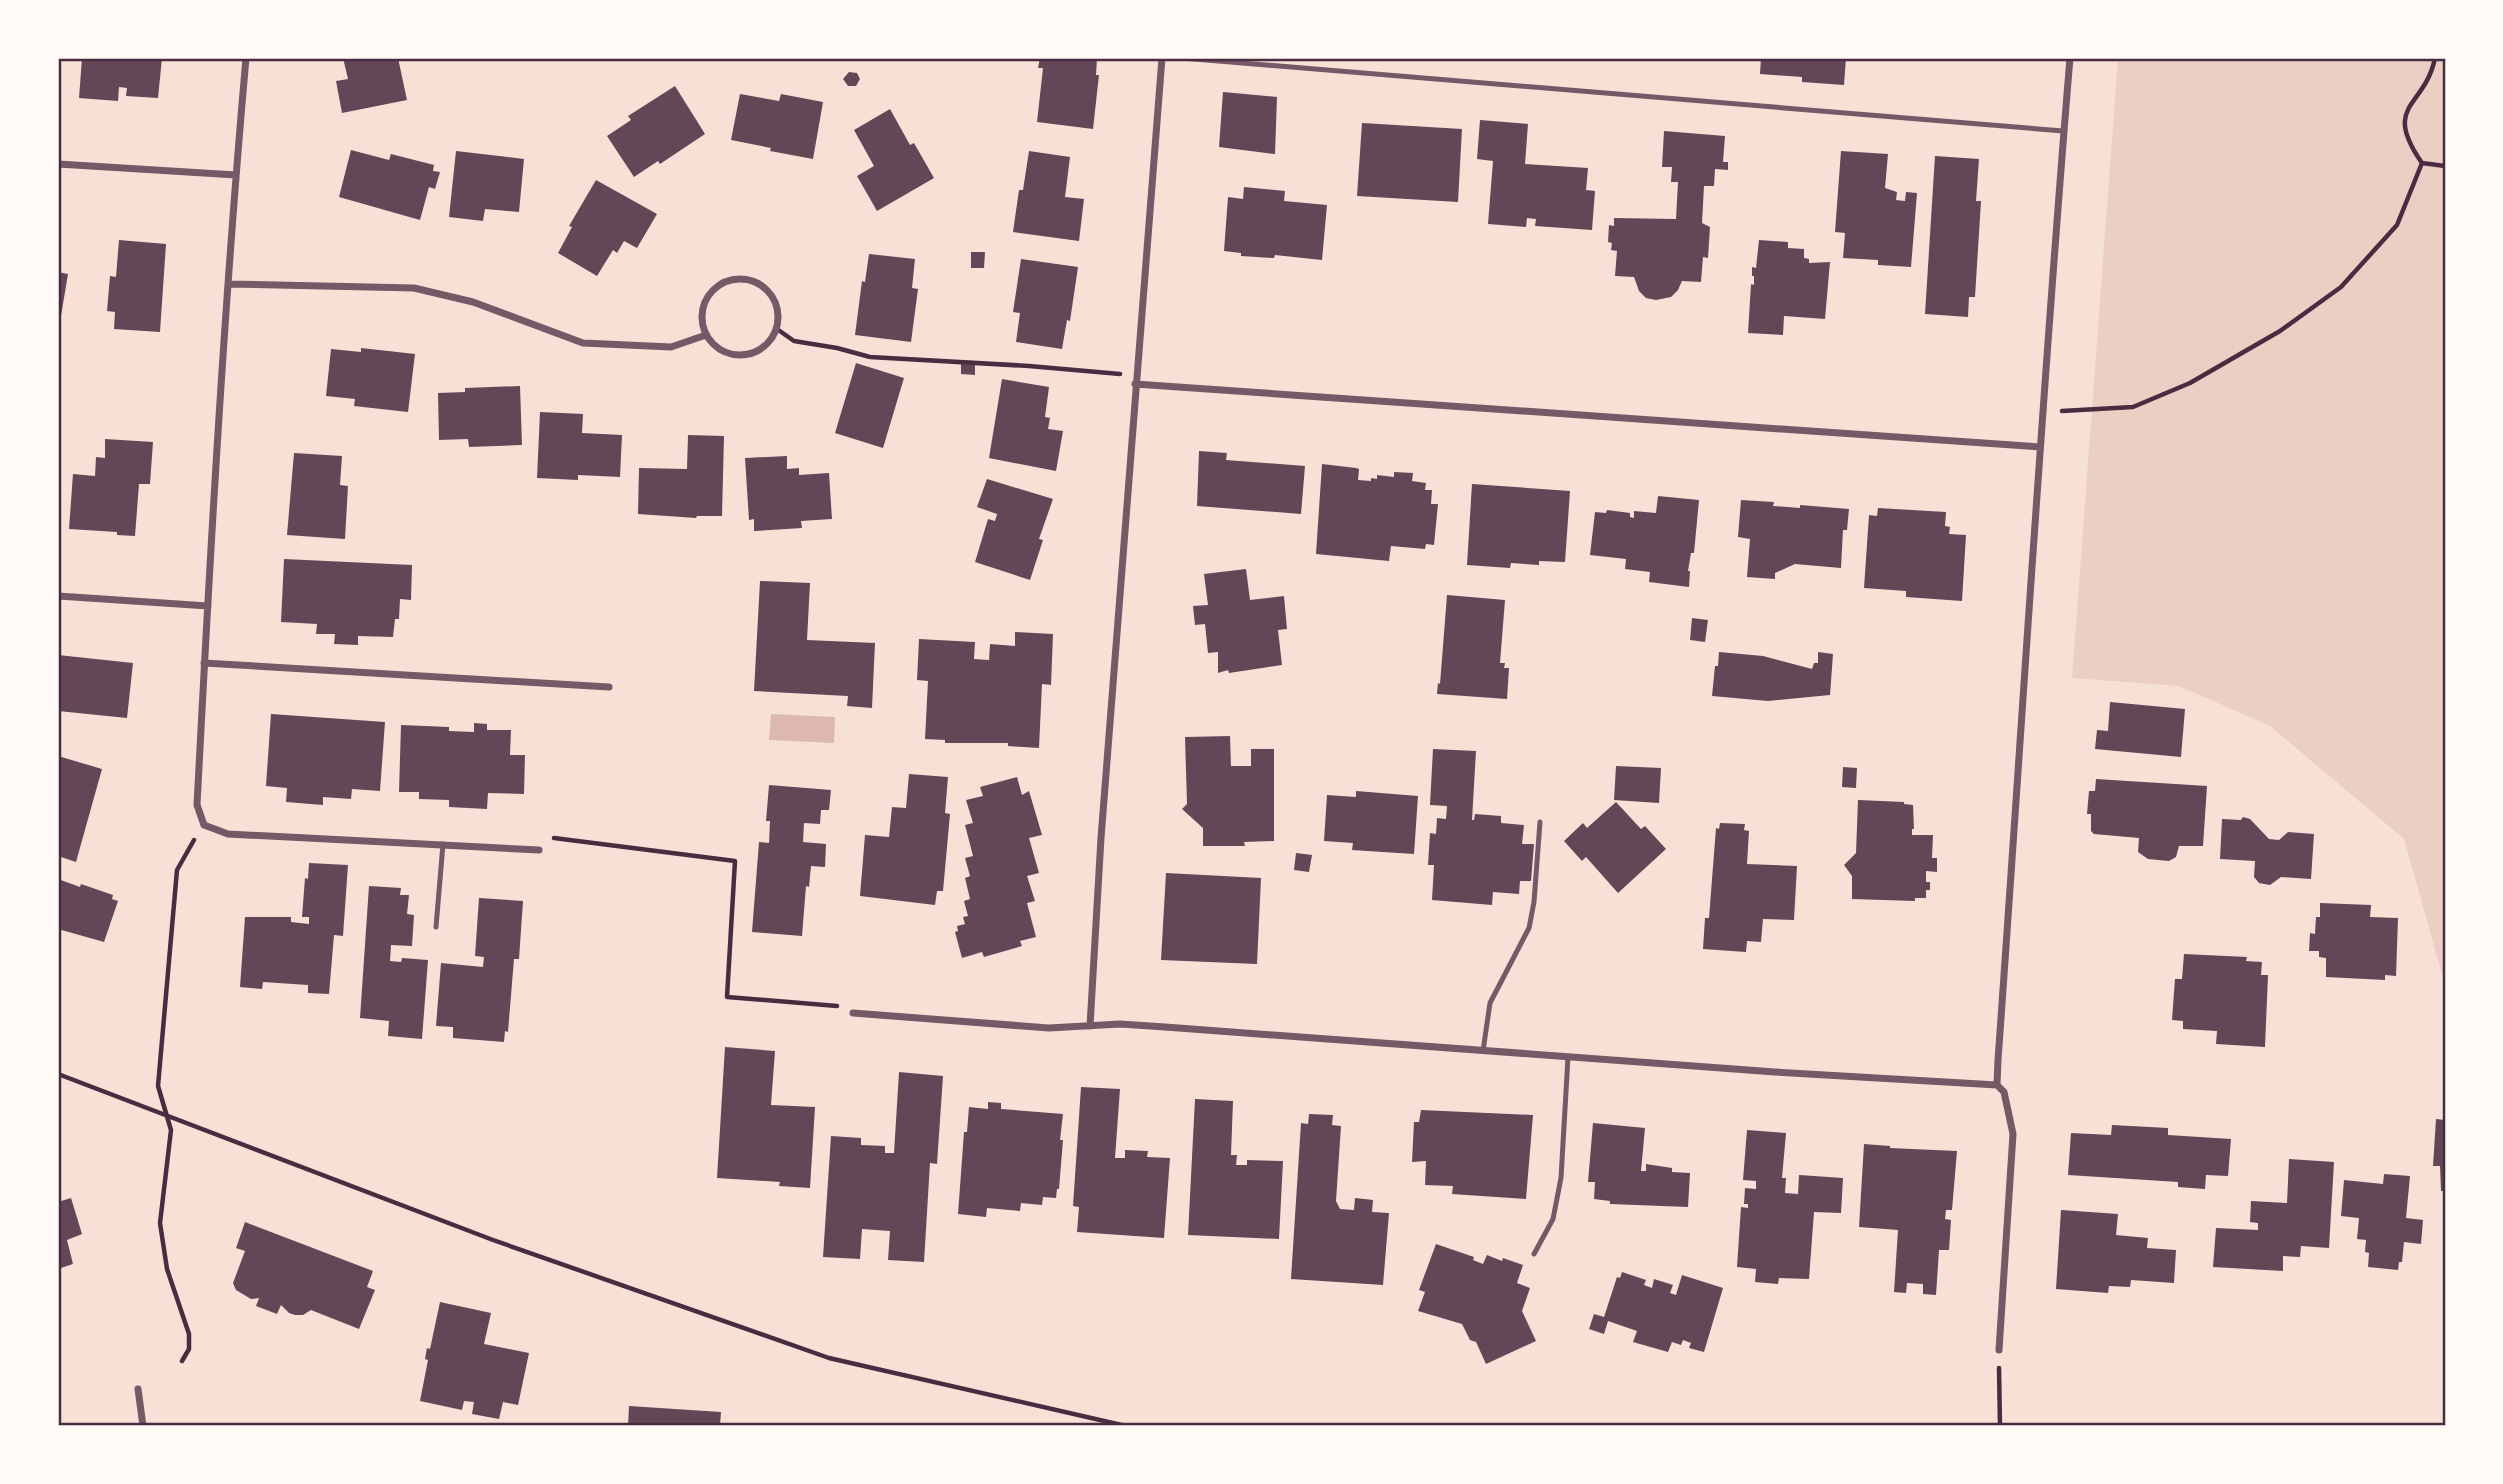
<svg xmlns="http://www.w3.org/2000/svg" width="2503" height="1484" font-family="'Open Sans',sans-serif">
<rect width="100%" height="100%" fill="#f7e1d7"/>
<!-- green -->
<path fill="#ebcfc5" d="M2118 58H2445V985L2404 839 2270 726 2179 686 2072 678Z"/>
<!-- water -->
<path fill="#dcb8b0" d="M771 714 835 717 834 743 769 740Z"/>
<!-- building -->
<path fill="#644757" d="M82 58H162L158 98 126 96 127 88 119 87 118 101 79 98Z
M343 58H398L407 100 342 113 336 81 348 79Z
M1040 58H1097L1096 75H1099L1093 129 1037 122 1043 68H1038Z
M1761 58H1846L1844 85 1802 82V77L1760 74Z
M849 72 857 73 860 79 856 86H848L843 79Z
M675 86 705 134 660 164 658 161 634 177 607 136 631 120 628 116Z
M1223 92 1277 97 1275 154 1219 147Z
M740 94 779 101 781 94 823 102 813 159 770 151 771 148 731 140Z
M890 109 910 145 914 143 934 178 877 211 857 176 874 166 854 130Z
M1480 120 1528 124 1525 164 1588 168 1586 190 1595 191 1592 230 1535 226 1536 219 1527 218 1526 227 1488 224 1493 161 1477 159Z
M1362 123 1462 129 1458 202 1357 196Z
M1664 131 1725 136 1723 162H1728V170L1715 169 1714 186H1704L1702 223 1710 227 1708 258 1703 257 1701 282 1682 281 1678 290 1671 297 1656 300 1646 298 1639 291 1634 277 1615 276 1617 251 1611 250 1612 243 1608 242 1609 225 1614 226V218L1676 219 1678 182H1671L1672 167H1662Z
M351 150 389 160 391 154 434 165 433 171 440 172 435 189 429 187 420 220 339 197Z
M456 151 524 159 519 212 485 209 483 221 449 217Z
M1029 151 1070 157 1065 197 1084 199 1079 241 1013 232 1019 190H1023Z
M1841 151 1888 154 1885 188 1897 192 1896 200 1905 201 1906 192 1917 193 1911 267 1878 265V260L1843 258 1845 233 1835 232Z
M1935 156 1979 159 1976 201H1981L1975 297H1969L1968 317 1925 314Z
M596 180 657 214 637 248 624 241 617 253 613 250 597 276 558 253 572 227 569 226Z
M1244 187 1285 191 1284 201 1327 205 1322 260 1275 255 1274 258 1241 256V253L1224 251 1228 197 1243 199Z
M119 240 166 244 160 332 114 329 115 312 107 311 110 276 116 277Z
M1759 240 1788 242V248L1804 249V258L1809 259V263L1830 262 1825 319 1784 316 1783 335 1748 333 1751 284 1754 285V276H1752V267L1756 268Z
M971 252H985L984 268H971Z
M869 254 915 259 912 288 918 289 911 342 855 335 862 281 865 282Z
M1021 259 1078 267 1070 321 1067 320 1062 349 1016 342 1020 313 1013 312Z
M58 272 68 274 60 322H58Z
M361 348 415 354 408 412 354 406 355 399 326 396 331 349 361 352Z
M856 363 904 378 883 448 835 433Z
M961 364 975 365V375L961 374Z
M1002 379 1049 387 1045 417 1050 418 1048 429 1063 431 1056 471 989 458Z
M520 386 522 445 469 447 468 439 439 440 438 393 465 392V388Z
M540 412 583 414 582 433 622 435 620 477 578 475V480L537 478Z
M688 435 724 436 722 516H697L696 518 638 514 639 468 687 469Z
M105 439 153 442 150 484H139L135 536 117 535V532L69 529 73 474 95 476 96 457 105 458Z
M1199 451 1227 453 1226 460 1305 466 1301 514 1197 506Z
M294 453 342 456 340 485 348 486 345 539 287 535Z
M787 456V469L799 468V475L829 473 832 519 801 521 802 528 754 531V519L749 520 745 458Z
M1322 464 1356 468 1359 469 1358 480 1371 481V478L1377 479V475L1394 477V472L1413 473 1412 481 1426 483 1425 490H1432L1431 504H1438L1434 545 1426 544 1425 549 1391 546 1389 561 1316 554Z
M987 479 1053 499 1039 539 1043 540 1030 580 975 562 988 519 995 521 997 514 977 507Z
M1472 484 1570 491 1565 562 1539 561V565L1511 563 1510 568 1467 565Z
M1658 496 1699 500 1694 553H1691L1688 571H1690L1689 587 1649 582 1650 572 1625 569 1626 559 1590 555 1595 512 1606 513 1607 510 1630 513V517L1634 518V511L1656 513Z
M1741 500 1774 502 1773 506 1800 508V505L1849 509 1847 530H1843L1841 568 1795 564 1775 573V579L1747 577 1750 539 1738 537Z
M1878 508 1946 512 1945 526 1950 527 1949 534 1966 535 1962 601 1906 597V591L1864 588 1869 515 1877 516Z
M284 559 412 565 411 600 400 599 399 619H395L393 637 358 636V645L334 644 335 634H316L317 624 281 622Z
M1246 569 1250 600 1284 596 1287 629 1278 630 1282 665 1229 673 1228 670 1218 673V652L1208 653 1205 624 1195 625 1193 606 1208 605 1204 574Z
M760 581 810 583 807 640 875 643 872 708 847 706 848 696 754 691Z
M1447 595 1505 600 1500 663H1505L1504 668H1509L1507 699 1437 694 1438 683 1440 684Z
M1692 618 1708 620 1705 642 1690 640Z
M1015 632 1053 634 1051 685 1042 684 1039 748 1008 746V743H945V740L925 739 928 681 917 680 919 639 975 642 974 659 989 660 990 644 1015 646Z
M1719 652 1763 656 1812 669 1814 663H1818V652L1833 654 1830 695 1768 701 1712 696 1715 666H1718Z
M58 655 133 663 127 718 58 711Z
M2110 702 2185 709 2181 757 2095 749 2097 730 2108 731Z
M271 714 385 722 380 791 352 789 351 799 323 797V805L286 802 287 788 266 786Z
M474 723 487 724V730H511L510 755H525L524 794 488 793 487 809 449 807V800L419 799V792H399L401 725 449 727V731L474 732Z
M1230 736 1231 766H1251V749H1274V841L1244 842 1245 846H1203V828L1182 809 1187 804 1185 737Z
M1433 749 1476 751 1472 820H1474L1475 814 1501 816V823L1524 825 1522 844H1534L1531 881H1520L1519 894 1493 892 1492 905 1432 900 1434 865H1428L1430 833 1436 834 1437 818 1446 819 1447 806 1430 805Z
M58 756 102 769 76 862 58 856Z
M1616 766 1661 768 1659 803 1614 800Z
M1843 767 1857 768 1856 788 1842 787Z
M909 774 948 777 945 813 950 814 943 891H937L935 905 860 896 865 835 889 837 892 807 906 808Z
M1017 777 1022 795 1029 791 1042 835 1029 838 1039 873 1027 876 1035 901 1027 903 1036 937 1020 941 1022 946 984 957 982 952 962 958 955 932 958 931 957 926 965 924 963 917 968 916 964 901 970 899 965 878 970 876 965 858 973 856 965 825 973 823 966 800 983 796 980 787Z
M2096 779 2207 786 2203 846H2179L2176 857 2169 861 2148 859 2138 852 2139 838 2094 834 2091 831V814H2087L2089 791H2095Z
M769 785 831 790 829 810H821L820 824 804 823 803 842 826 844 825 867 811 866 809 887 806 886 802 936 752 932 759 842 769 843 770 821H766Z
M1356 791 1418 796 1414 854 1352 850 1353 843 1324 841 1327 795 1356 797Z
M1858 800 1904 802V804L1913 805 1914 829H1912V835H1933L1932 858H1937V872L1926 871V882H1930V890H1926V898H1915V901L1852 899V876L1844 865 1856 853Z
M1616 802 1641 829 1645 826 1666 849 1618 893 1586 857 1582 861 1564 841 1583 823 1587 828Z
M2243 817 2250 819 2269 839 2279 840 2288 832 2314 834 2311 879 2281 877 2270 885 2259 883 2254 877 2255 861 2220 859 2222 819 2241 820Z
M1720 823 1745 824 1744 830 1749 831 1747 864 1797 866 1794 920 1763 919 1761 942 1747 941 1746 952 1703 949 1705 918H1709L1716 828 1719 829Z
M1296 853 1312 855 1309 872 1294 870Z
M309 863 348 865 343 936 334 935 329 994 308 993V985L263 982 262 989 240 987 245 917H291V922L309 924V917H302L305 878 308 879Z
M1166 873 1261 878 1257 964 1161 960Z
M58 879 80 887 81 884 113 895 112 899 118 901 104 942 58 929Z
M369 886 401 888 400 895H409L407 914 414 915 412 946 391 945 390 961 401 962 402 958 428 960 422 1039 388 1036 389 1021 360 1018Z
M479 898 523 901 519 959H514L508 1032 505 1031 504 1042 453 1038V1027L436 1026 441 963 483 967 484 957 475 956Z
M2320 903 2371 905 2370 917 2398 918 2396 976 2385 975V980L2326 977V958L2319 957V951H2309L2310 933 2315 934 2316 917H2320Z
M2184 954 2247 957 2246 961 2262 962 2261 975H2268L2265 1047 2216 1044 2217 1031 2183 1029V1021L2172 1020 2175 979H2182Z
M725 1047 775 1051 771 1105 815 1107 810 1188 779 1186 780 1182 717 1178Z
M899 1072 943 1076 937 1164 930 1163 924 1262 888 1260 890 1231 862 1229 860 1259 823 1257 831 1136 861 1138V1145L885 1146V1153H894Z
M1081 1087 1120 1089 1115 1158H1125V1150L1148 1151 1147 1157 1170 1158 1164 1238 1077 1232 1079 1207 1073 1206Z
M1195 1099 1233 1101 1231 1155H1237L1236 1165H1247V1160L1283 1161 1279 1239 1188 1235Z
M988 1102 1001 1103V1109L1063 1114 1060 1140H1063L1059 1189H1057L1056 1198 1043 1197 1042 1205 1021 1203 1020 1211 987 1208 986 1217 958 1214 964 1132H967L969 1107 988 1109Z
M1421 1110 1533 1115 1526 1199 1452 1194 1453 1186 1425 1185 1426 1161 1412 1162 1414 1122H1419Z
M1309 1114 1333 1115 1332 1125 1341 1126 1336 1201 1340 1209 1354 1210 1355 1198 1373 1200 1372 1212 1389 1213 1383 1285 1291 1279 1301 1123 1308 1124Z
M2436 1119 2445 1120V1191H2441L2440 1166H2433Z
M1593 1123 1645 1128 1641 1171H1646V1164L1672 1168V1172L1690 1173 1688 1207 1610 1204V1201L1594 1199 1595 1182H1588Z
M2112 1125 2168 1128V1135L2231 1139 2228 1176 2206 1175 2205 1189 2178 1187V1182L2068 1175 2071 1133 2111 1135Z
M1747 1130 1786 1133 1782 1178H1786L1785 1193 1798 1194 1799 1175 1843 1178 1841 1213 1814 1212 1809 1279 1779 1278 1778 1284 1755 1282 1756 1269 1737 1267 1741 1207 1748 1208V1204H1744L1745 1188 1756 1189V1181L1743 1180Z
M1864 1144 1890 1146V1148L1957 1151 1952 1210H1946L1945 1219 1951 1220 1949 1250H1939L1936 1295 1923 1294V1284L1907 1283 1906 1293 1894 1292 1898 1230 1859 1227Z
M2289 1159 2334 1162 2329 1248 2301 1246 2300 1257 2283 1256V1271L2213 1267 2216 1228 2258 1230V1223L2250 1222 2251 1201 2287 1203Z
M2384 1174 2410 1176 2406 1218 2423 1220 2421 1244 2404 1242 2402 1262H2399L2398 1270 2368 1267 2369 1253 2365 1252 2366 1240 2357 1239 2359 1218 2341 1216 2344 1180 2383 1184Z
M71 1198 82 1234 67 1240 73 1264 58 1269V1202Z
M2061 1210 2118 1214 2116 1235 2148 1238 2147 1248 2176 1250 2174 1283 2131 1280 2130 1287 2109 1286 2108 1293 2056 1289Z
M245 1222 373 1271 367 1287 375 1290 359 1329 311 1310 303 1315H295L289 1313 281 1305 277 1314 256 1306 259 1298 251 1299 236 1290 233 1283 245 1251 236 1248Z
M1436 1244 1474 1257 1473 1260 1483 1264 1487 1255 1502 1261 1503 1258 1523 1265 1517 1283 1530 1288 1522 1311 1536 1341 1486 1364 1476 1342 1470 1340 1462 1324 1418 1311 1425 1292 1419 1290Z
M1622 1272 1646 1280 1644 1285 1652 1288 1654 1279 1673 1285 1670 1293 1676 1295 1682 1275 1723 1288 1704 1352 1689 1348 1691 1343 1683 1340 1681 1345 1672 1342 1668 1352 1633 1342 1637 1331 1608 1321 1604 1334 1589 1329 1594 1314 1604 1317 1617 1277 1620 1278Z
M440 1302 491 1313 484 1344 529 1353 518 1405 503 1402 499 1419 472 1414 474 1402 464 1401 462 1410 420 1401 428 1360 425 1359 427 1348 430 1349Z
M629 1406 721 1412 720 1426H628Z"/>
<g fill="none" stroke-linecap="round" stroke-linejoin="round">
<!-- path -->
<path stroke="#4a2c40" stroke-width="4.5" d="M2435 58C2425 108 2381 104 2422 163L2445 166
M777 329 794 341 837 348 870 357 1029 366 1120 374
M2062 411 2133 407 2190 383 2280 331 2341 287 2397 225 2422 163
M554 838 735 861 727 997 837 1006
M58 1074 493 1240 829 1358 1126 1426
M182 1361 189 1349V1334L167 1269 160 1223 171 1130 158 1086 177 870 194 840
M1999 1368 2000 1426"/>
<!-- service -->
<path stroke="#755966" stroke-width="5" d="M1182 58 2063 131
M436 927 443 844
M1483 1051 1490 1003 1529 928 1534 902 1540 822
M1534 1254 1553 1219 1561 1178 1568 1057"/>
<!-- minor -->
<path stroke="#755966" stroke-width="7" d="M246 58C224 306 210 555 197 805L204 825 228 834 539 850
M58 164 236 175
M702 317a38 38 0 1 1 76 0a38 38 0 1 1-76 0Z
M228 284 414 288 473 302 583 343 671 347 706 335
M1135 384 2040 447
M58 596 208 606
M204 663 609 687
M853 1013 1049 1028 1120 1024 1165 1027 1775 1072 1997 1085
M1090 1026 1101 838 1162 58
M1999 1350 2013 1134 2004 1092 1997 1085 1998 1060C2022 726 2042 392 2070 58
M138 1389 143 1426"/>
</g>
<!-- border -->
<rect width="2503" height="1484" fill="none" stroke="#fffaf5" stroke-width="119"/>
<rect x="60" y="60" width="2384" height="1364" fill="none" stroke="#4a2c40" stroke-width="2.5"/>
</svg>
